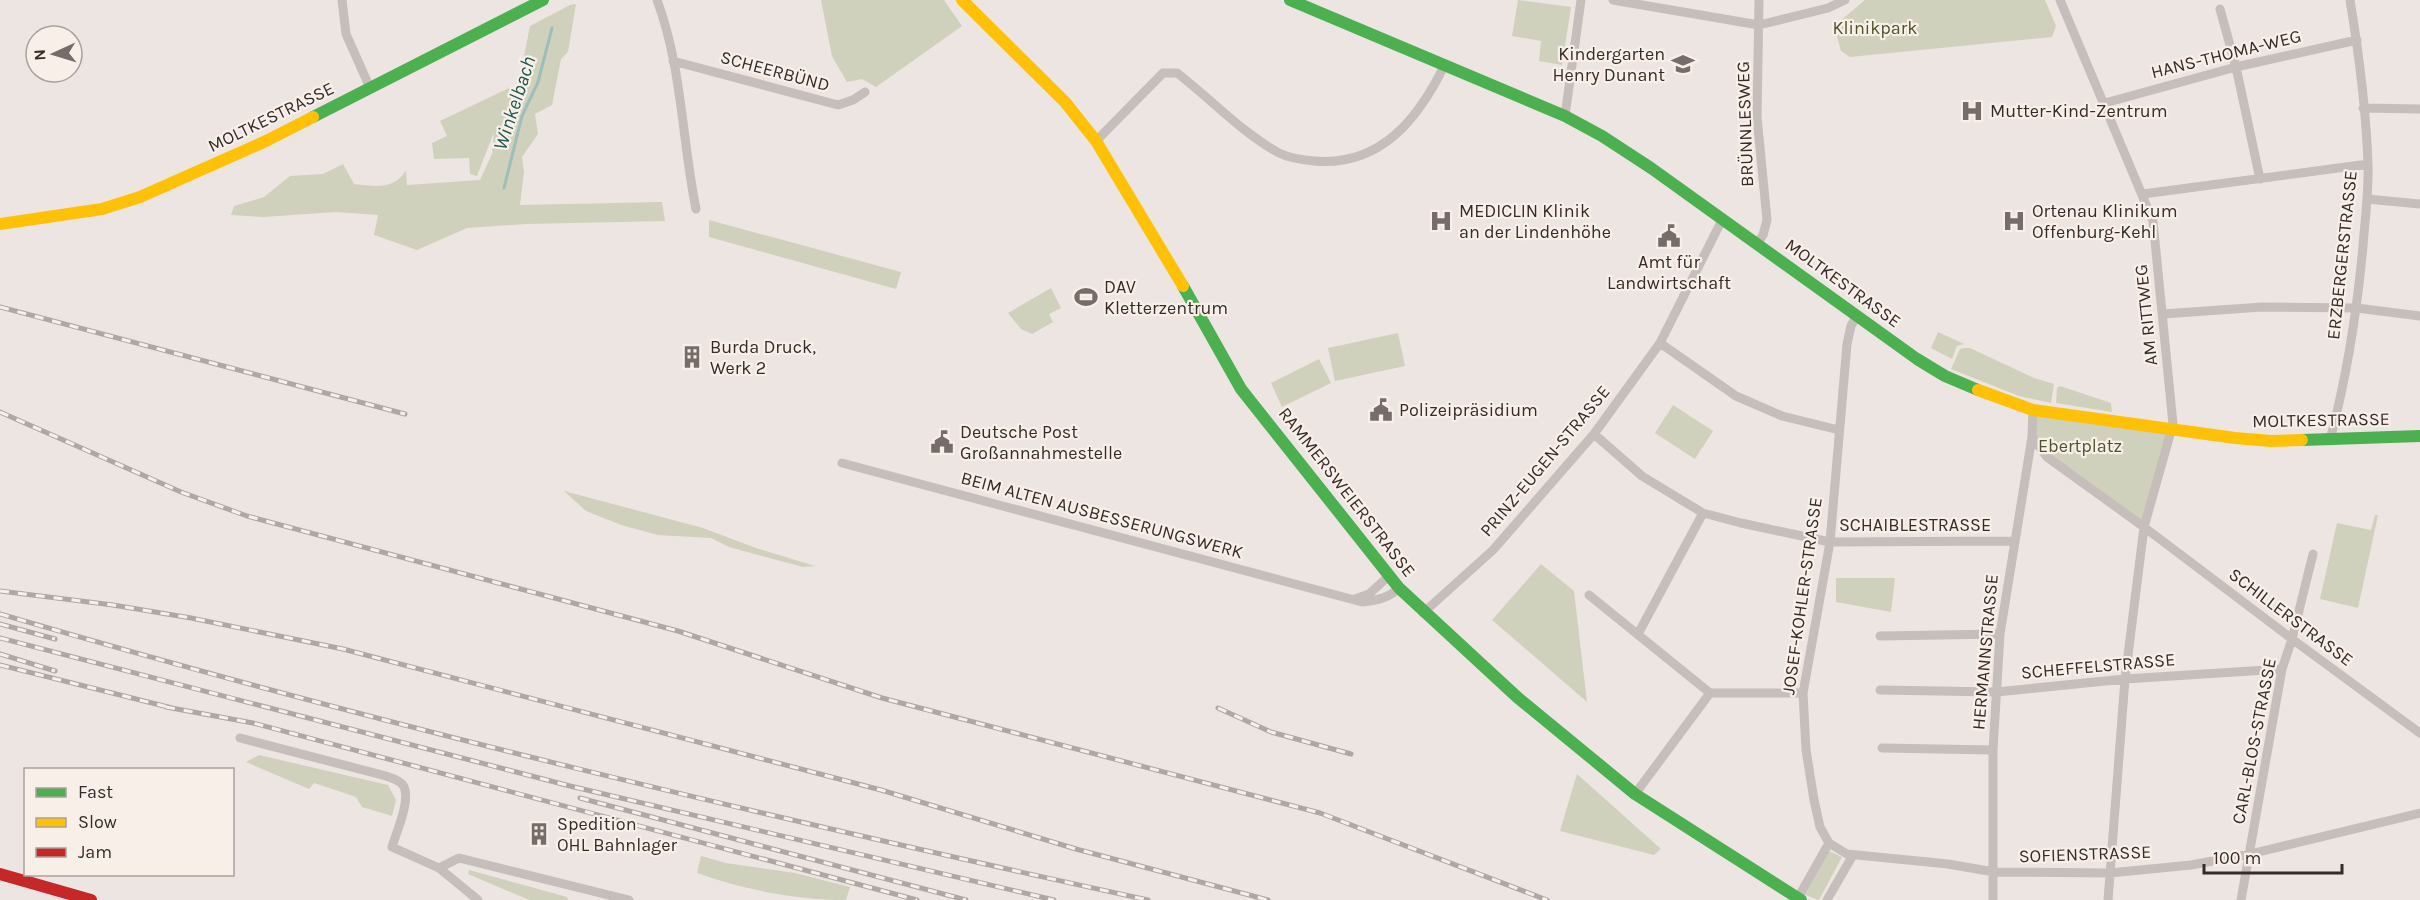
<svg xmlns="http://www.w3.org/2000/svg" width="2420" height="900" font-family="Karla,sans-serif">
<rect width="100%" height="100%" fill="#ece5e2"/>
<!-- green -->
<path fill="#d0d1bc" d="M821 0H944L962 26 876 87 862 79 847 82 832 56Z
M1518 0 1571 7 1562 65 1539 61 1541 41 1512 36Z
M1865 0H2045L2056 26 2052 37 1850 57 1841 51 1834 26Z
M576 4 568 52 561 59 552 105 535 114 538 134 522 157 524 172 520 205 662 202 665 221 526 224 467 228 417 250 374 235 378 215 336 212 263 217 231 215 234 206 264 197 290 176 323 174 343 164 354 184C374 186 394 191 406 170L407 185 480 180 492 154 494 132 477 176 470 174 469 158 434 159 432 143 447 136 440 121 511 87 507 99 517 91 530 26 570 5Z
M709 220 901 272 896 289 709 237Z
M1051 288 1061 308 1049 314 1053 322 1032 334 1021 329 1008 313Z
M1938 332 1964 344 1957 346 1952 359 1931 348Z
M1398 333 1405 366 1335 381 1328 348Z
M1964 348H1970L2034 378 2054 384 2051 403 2019 396 1951 369 1960 349Z
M1319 359 1331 383 1282 407 1271 383Z
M2060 386 2111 403 2112 412 2056 403 2057 388Z
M1673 405 1713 431 1695 459 1655 433Z
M2033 410 2172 429 2144 527 2047 457 2032 437Z
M564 491 703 528 756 548 815 566 803 567 762 556 729 547 711 538 658 535 621 525 586 511Z
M2375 515H2378L2358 608 2320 599 2337 523 2371 530Z
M1541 564 1574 591 1587 702 1492 620Z
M1836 578H1895L1891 612 1836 602Z
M259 755 388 785 396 800 392 816 362 807 356 797 314 783 309 789 246 762Z
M1577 774 1661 849 1654 855 1560 831Z
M1829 851 1842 857 1819 900 1805 895Z
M701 856 726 863 795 873 850 887 846 900C797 900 744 890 697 873Z
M469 870 567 897 568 900H529L468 874Z"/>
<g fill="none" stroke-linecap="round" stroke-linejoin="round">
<!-- stream -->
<path stroke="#9ebeb9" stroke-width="3" d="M504 188 522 116 538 82 552 28"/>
<!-- street -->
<path stroke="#c6beba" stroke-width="9" d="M342 0 346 34 370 88
M657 0C682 67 682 140 696 209
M1613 0 1759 25 1828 8 1845 0
M2060 0 2153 221 2173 424 2144 527 2125 679 2108 900
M2220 9 2236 67 2260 179
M673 61 838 105 853 100 865 92
M2105 103 2236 67 2357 40
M2363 108 2420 109
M1565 116 1581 0
M1096 141 1163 73H1177C1211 99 1241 132 1279 153 1289 158 1303 160 1314 161 1381 167 1419 118 1445 64
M2143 194 2368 164
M2367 199 2420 204
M1757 244 1763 235 1767 220 1757 117 1759 0
M2163 314 2262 307 2357 308 2420 316
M1857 315 1851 326 1847 344 1830 542 1803 693 1806 750 1814 800 1820 827 1829 843 1847 854 1948 864 1994 872 2110 873 2191 865 2250 854 2420 813
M1660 343 1736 396 1782 416 1839 430
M1594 434 1642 476 1703 513 1741 523 1830 542 2014 541
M2032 437 2047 457 2144 527 2292 639 2420 733
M2330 440C2347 376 2357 311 2363 246 2365 219 2369 191 2368 164 2366 109 2359 54 2350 0
M842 463 1362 602C1375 601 1390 597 1399 588
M1589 595 1710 693
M1355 599 1369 594 1390 575
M1423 613 1493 550 1594 434 1660 343 1723 218
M1638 634 1703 513
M1880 636 2000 634
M1880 690 1996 692 2125 679 2282 669
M240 738 386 776C392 778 399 780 403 785 412 798 396 833 392 847L439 868 478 900
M1882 748 1993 750
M1635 794 1710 693H1803
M439 868 459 858 629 900
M1798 898 1829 843
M1827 900 1853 855
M1993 900V750L2000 634 2032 437 2033 410
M2241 900 2282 669 2292 639 2313 554"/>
<!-- fast -->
<path stroke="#4caf50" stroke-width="12" d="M1290 0 1565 116 1602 136 1651 168 1917 359 1945 376 1978 390
M313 117 543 0
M1183 286 1241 389 1399 588 1517 697 1635 794 1801 900
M2302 440 2420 436"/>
<!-- slow -->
<path stroke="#ffc107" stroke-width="12" d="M962 0 1065 102 1096 141 1183 286
M0 224 102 209 140 197 266 141 313 117
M1978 390 2033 410 2235 438 2271 441 2302 440"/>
<!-- jam -->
<path stroke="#c62828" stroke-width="12" d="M0 874 91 900"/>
<!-- rail casing -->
<g stroke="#aea7a5" stroke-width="5">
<path id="rail" d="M0 307 405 414
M0 412 181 492 247 516 678 631 882 698 1320 813 1547 900
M0 591 113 605 191 618 343 649 881 790 1076 849 1268 900
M0 614C379 725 762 816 1148 900
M0 624 55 639
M0 638 570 786 1054 900
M0 654 55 671
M0 665 172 708
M166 707 253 723 917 900
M1218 708 1271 732 1351 754
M580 798 966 900"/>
</g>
<!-- rail -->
<use href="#rail" stroke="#f9efe9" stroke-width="3" stroke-dasharray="9" stroke-linecap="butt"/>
</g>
<!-- icons -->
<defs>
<g id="school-bare" transform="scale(1.8)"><path d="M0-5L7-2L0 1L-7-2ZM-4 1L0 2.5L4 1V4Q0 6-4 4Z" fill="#766c6a" stroke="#f9efe9" stroke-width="2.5" paint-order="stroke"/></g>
<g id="hospital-bare" transform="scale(1.8)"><path d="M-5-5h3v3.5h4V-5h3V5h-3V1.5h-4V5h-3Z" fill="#766c6a" stroke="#f9efe9" stroke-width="2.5" paint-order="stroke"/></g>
<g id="civic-bare" transform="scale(1.8)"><path d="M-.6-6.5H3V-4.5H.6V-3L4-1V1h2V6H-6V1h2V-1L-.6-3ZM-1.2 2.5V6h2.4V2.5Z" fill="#766c6a" stroke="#f9efe9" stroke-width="2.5" paint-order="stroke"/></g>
<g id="stadium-bare" transform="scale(1.8)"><path d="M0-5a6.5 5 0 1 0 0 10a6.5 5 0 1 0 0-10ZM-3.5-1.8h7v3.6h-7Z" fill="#766c6a" stroke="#f9efe9" stroke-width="2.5" paint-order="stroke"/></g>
<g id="building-bare" transform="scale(1.8)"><path d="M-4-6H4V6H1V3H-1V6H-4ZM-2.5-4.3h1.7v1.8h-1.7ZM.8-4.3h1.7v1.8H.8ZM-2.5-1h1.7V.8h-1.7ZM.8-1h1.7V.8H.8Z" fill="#766c6a" stroke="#f9efe9" stroke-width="2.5" paint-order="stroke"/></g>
</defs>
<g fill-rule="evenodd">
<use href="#school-bare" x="1683" y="64"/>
<use href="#hospital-bare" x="1972" y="111"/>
<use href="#hospital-bare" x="1441" y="221"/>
<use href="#hospital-bare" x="2014" y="221"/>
<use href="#civic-bare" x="1669" y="236"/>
<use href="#stadium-bare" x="1086" y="297"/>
<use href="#building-bare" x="692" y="357"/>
<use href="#civic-bare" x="1381" y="410"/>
<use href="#civic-bare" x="942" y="442"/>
<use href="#building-bare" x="539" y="834"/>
</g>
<g text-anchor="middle" stroke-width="4.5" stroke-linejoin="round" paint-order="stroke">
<!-- park labels -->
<g font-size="18" fill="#4d542d" stroke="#f9efe9">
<text x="1875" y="34">Klinikpark</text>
<text x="2080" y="452">Ebertplatz</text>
</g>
<!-- poi labels -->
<g font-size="18" fill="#372b29" stroke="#f9efe9" text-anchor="start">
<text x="1665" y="60" text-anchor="end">Kindergarten<tspan x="1665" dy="21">Henry Dunant</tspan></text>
<text x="1990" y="117">Mutter-Kind-Zentrum</text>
<text x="1459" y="217">MEDICLIN Klinik<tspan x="1459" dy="21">an der Lindenhöhe</tspan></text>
<text x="2032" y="217">Ortenau Klinikum<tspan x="2032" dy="21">Offenburg-Kehl</tspan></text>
<text x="1669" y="268" text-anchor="middle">Amt für<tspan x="1669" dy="21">Landwirtschaft</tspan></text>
<text x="1104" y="293">DAV<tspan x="1104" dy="21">Kletterzentrum</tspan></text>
<text x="710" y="353">Burda Druck,<tspan x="710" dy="21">Werk 2</tspan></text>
<text x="1399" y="416">Polizeipräsidium</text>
<text x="960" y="438">Deutsche Post<tspan x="960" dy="21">Großannahmestelle</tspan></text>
<text x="557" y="830">Spedition<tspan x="557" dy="21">OHL Bahnlager</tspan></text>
</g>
<!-- street labels -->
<g font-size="18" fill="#372b29" stroke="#f9efe9">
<text transform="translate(2226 54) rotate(-14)" y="6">HANS-THOMA-WEG</text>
<text transform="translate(775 71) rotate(15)" y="6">SCHEERBÜND</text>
<text transform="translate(271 117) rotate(-26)" y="6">MOLTKESTRASSE</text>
<text transform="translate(1745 124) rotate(-92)" y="6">BRÜNNLESWEG</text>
<text transform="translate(2342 255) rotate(-84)" y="6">ERZBERGERSTRASSE</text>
<text transform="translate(1843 283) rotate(36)" y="6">MOLTKESTRASSE</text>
<text transform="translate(2146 315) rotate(-96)" y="6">AM RITTWEG</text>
<text transform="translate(2321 420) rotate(-1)" y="6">MOLTKESTRASSE</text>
<text transform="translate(1545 461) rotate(-50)" y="6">PRINZ-EUGEN-STRASSE</text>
<text transform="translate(1347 492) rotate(52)" y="6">RAMMERSWEIERSTRASSE</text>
<text transform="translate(1102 515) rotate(15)" y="6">BEIM ALTEN AUSBESSERUNGSWERK</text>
<text x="1915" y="531">SCHAIBLESTRASSE</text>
<text transform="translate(1802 596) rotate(-82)" y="6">JOSEF-KOHLER-STRASSE</text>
<text transform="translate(2291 617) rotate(37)" y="6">SCHILLERSTRASSE</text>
<text transform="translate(1985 652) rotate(-85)" y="6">HERMANNSTRASSE</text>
<text transform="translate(2098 666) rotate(-5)" y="6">SCHEFFELSTRASSE</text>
<text transform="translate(2254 741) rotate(-79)" y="6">CARL-BLOS-STRASSE</text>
<text transform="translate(2085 854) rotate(-2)" y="6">SOFIENSTRASSE</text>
</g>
<!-- water labels -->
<g font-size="20" font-style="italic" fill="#1f5751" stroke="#f9efe9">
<text transform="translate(514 103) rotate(-72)" y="7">Winkelbach</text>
</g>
</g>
<!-- legend -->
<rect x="24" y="768" width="210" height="108" fill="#f9efe9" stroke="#aba19c" stroke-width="1.5"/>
<rect x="36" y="788" width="30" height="9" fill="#4caf50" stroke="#aba19c" stroke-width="1.5"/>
<text x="78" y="798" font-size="18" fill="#372b29">Fast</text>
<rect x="36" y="818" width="30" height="9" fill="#ffc107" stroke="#aba19c" stroke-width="1.5"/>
<text x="78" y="828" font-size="18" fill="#372b29">Slow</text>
<rect x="36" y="848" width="30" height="9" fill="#c62828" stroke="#aba19c" stroke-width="1.5"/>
<text x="78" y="858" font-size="18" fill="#372b29">Jam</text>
<!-- north arrow -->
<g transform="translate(54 54) rotate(266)"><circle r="28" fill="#f9efe9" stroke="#aba19c" stroke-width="1.5"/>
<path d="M0-4.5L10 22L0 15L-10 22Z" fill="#766c6a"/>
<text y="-9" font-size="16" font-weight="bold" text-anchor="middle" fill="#372b29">N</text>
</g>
<!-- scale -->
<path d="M2204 864v9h138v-9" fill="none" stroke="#372b29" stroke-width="3"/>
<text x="2213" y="864" font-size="18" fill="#372b29" stroke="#f9efe9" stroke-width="4.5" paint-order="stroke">100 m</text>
</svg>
